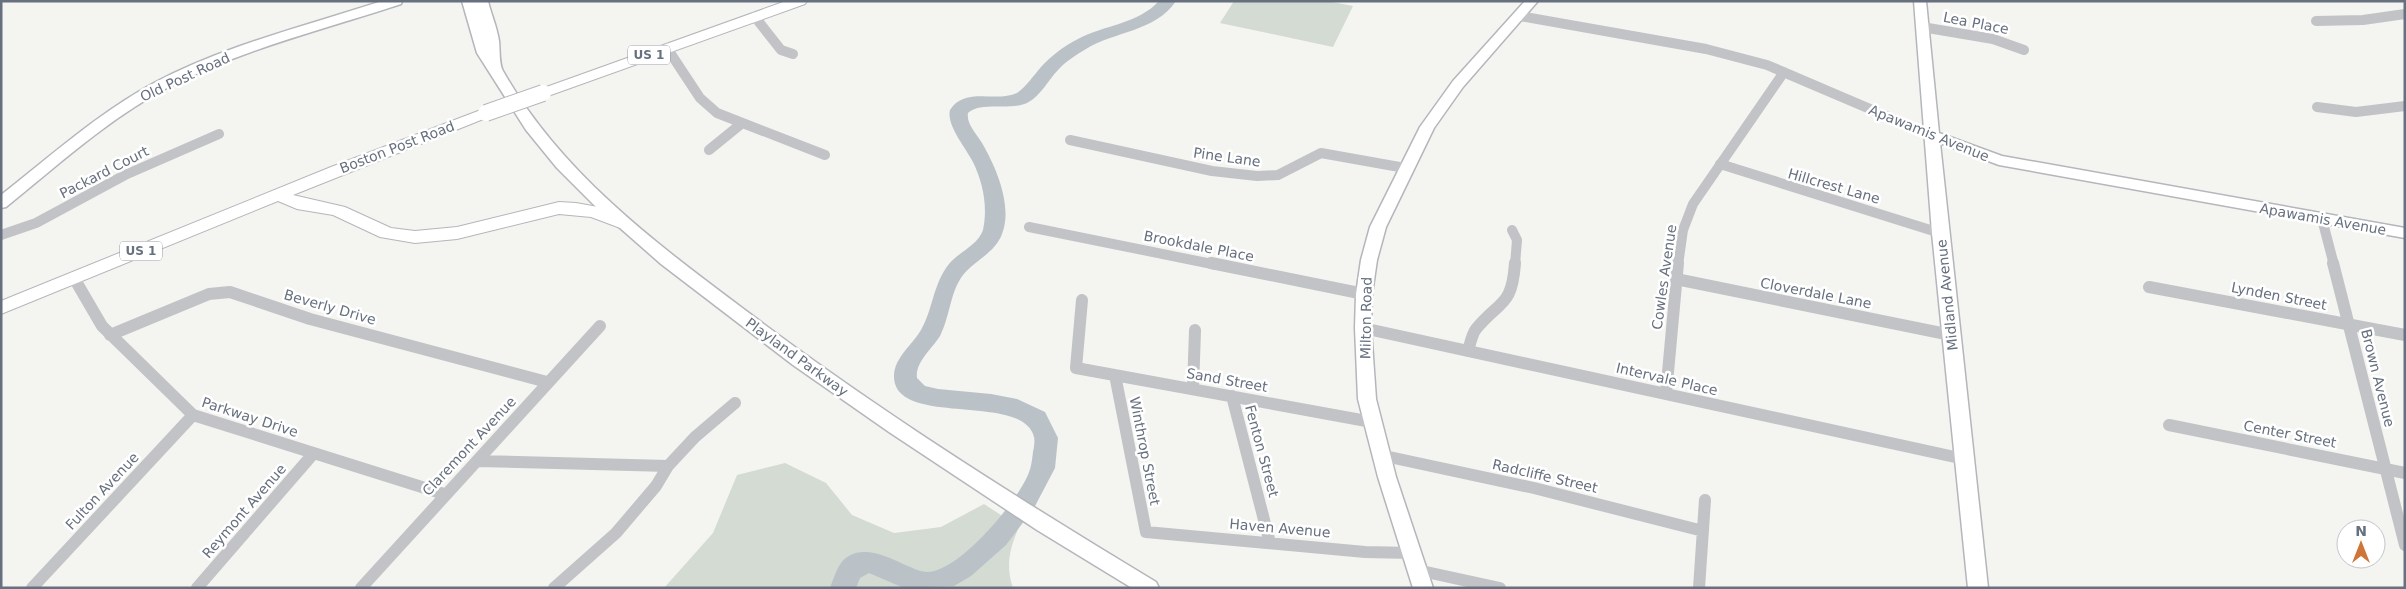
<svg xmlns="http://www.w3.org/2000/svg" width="2406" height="589" font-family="'DejaVu Sans',sans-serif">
<rect width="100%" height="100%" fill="#f4f4f1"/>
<!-- green -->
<path fill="#d4dbd3" d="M1234 1H1327L1353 6 1333 47 1220 23Z
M785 463 826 483 852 515 894 533 941 527 984 504 1019 527C1010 548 1005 565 1013 588H664L713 533 737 475Z"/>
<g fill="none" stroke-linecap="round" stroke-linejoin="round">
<!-- river -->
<path fill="#bac1c7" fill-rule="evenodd" d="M1159 1H1176C1155 32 1115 31 1086 49 1076 55 1066 61 1058 70 1048 80 1041 96 1027 103 1009 111 981 101 968 113 966 124 977 134 982 143 996 167 1013 206 1002 234 995 253 975 260 963 275 950 292 950 317 940 336 932 349 915 362 917 378L925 386 938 389 991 394 1017 399 1045 412 1058 438 1055 468 1034 508 1006 545 971 576 954 586 904 588 869 573 860 578 856 588H830C833 580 836 570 841 563 857 543 884 555 903 564 911 567 919 572 928 572 959 571 1015 504 1027 477 1031 469 1032 461 1033 452 1034 447 1035 441 1034 437 1023 391 892 429 894 375 895 357 913 344 921 330 933 309 933 284 949 264 959 252 978 245 983 230 988 206 983 183 973 162 966 148 946 125 950 110 965 86 996 103 1017 93 1027 86 1033 76 1041 67 1051 56 1064 46 1078 39 1104 25 1138 24 1159 1Z"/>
<!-- secondary casing -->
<g stroke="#b3b6bb" stroke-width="3">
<path id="secondary" d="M382 1H402L401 4C322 30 239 50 165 89 107 120 57 166 6 207L1 208V195C51 156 98 113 154 83 226 45 306 26 382 1Z
M462 1H475L486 42 475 1H488C491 14 497 27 499 41 500 50 499 65 503 71 560 172 654 242 745 310 876 409 1015 497 1156 582L1159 588H1132L1037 530 889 432 793 365 661 264 595 206 557 168 526 130 477 53Z
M1525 1H1538L1463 87 1434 128 1386 227 1377 260 1372 294 1371 328 1376 399 1396 477 1433 588H1413L1378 477 1358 399 1355 328 1356 294 1361 260 1370 227 1420 127 1453 81Z
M1914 1H1926L1939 133 2002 156 2405 228V238L1999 165 1940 143 1988 588H1968L1932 233Z"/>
</g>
<!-- primary casing -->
<g stroke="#b4b6ba" stroke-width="2">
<path id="primary" d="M786 1H807L805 4 548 96 543 98 535 93 538 90Z
M486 108 491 110 494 113 491 116 293 195 345 207 391 228 415 231 457 227 559 202 576 203 598 207 629 219 631 223 629 227 623 229 591 217 559 214 457 239 415 243 380 237 333 215 297 209 278 201 1 314V301L331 167Z"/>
</g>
<!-- street-far1 -->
<path stroke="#c1c3c6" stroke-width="10" d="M1520 16 1706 49 1767 65 1931 135
M755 17 781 50 793 54
M2316 21 2363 20 2405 14
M1922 27 1993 39 2024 50
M667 48 700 98 717 113 825 155
M2317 107 2356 112 2405 106
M1070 140 1212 171 1257 176 1278 175 1321 153 1405 168
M709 150 741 124
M1720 164 1940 233
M2322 219 2334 265
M1029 227 1217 265
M1512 230 1517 240 1515 265
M1 235 36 223 125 175 219 134
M1678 265 1683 230 1693 204 1784 72"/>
<!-- street -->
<path stroke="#c1c3c6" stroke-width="12" d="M1211 263 1364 294
M2333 263 2405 545
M74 278 102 326 193 415 444 494
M1676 279 1951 335
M2149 287 2405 335
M1082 300 1076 368 1372 422
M1363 328 1964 459
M110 335 209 294 230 292 310 319 547 382
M1468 351C1470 344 1472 334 1476 329 1500 300 1512 307 1515 263
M1115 375 1146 532 1365 552 1411 553
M1193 389 1195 330
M1666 394 1678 263
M1232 396 1270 543
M2169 425 2405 473
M1380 455 1534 488 1703 531
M479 461 668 466
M1417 570 1500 588
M32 588 193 415
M197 588 313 454
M361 588 600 326
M554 588 616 533 656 486 668 466 695 437 735 403
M1699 588 1705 500"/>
<!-- secondary -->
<use href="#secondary" fill="#fff" fill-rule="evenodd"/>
<!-- primary -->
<use href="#primary" fill="#fff" fill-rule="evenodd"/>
<!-- primary-bridge casing -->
<g stroke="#b4b6ba" stroke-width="18" stroke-linecap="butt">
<path id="primary-bridge" d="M486 113 543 93"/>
</g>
<!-- primary-bridge -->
<use href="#primary-bridge" stroke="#fff" stroke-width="16"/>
</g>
<g text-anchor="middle" stroke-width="5" stroke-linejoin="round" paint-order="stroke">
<!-- shield labels -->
<g fill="#fff" stroke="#959ba5" stroke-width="1">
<rect x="628" y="45.5" width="42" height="19" rx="4"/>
<rect x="120" y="241.5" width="42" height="19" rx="4"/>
</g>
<g font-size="12" font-weight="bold" fill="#67707f">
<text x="649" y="59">US 1</text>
<text x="141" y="255">US 1</text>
</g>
<!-- street labels -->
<g font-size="14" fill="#67707f" stroke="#fff">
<text transform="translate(1976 23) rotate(11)" y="5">Lea Place</text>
<text transform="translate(185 77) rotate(-25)" y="5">Old Post Road</text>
<text transform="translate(1929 133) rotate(22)" y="5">Apawamis Avenue</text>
<text transform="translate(397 147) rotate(-21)" y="5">Boston Post Road</text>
<text transform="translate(1227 157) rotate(8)" y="5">Pine Lane</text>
<text transform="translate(104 172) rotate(-27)" y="5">Packard Court</text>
<text transform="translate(1834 186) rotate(16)" y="5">Hillcrest Lane</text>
<text transform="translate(2323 219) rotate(10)" y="5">Apawamis Avenue</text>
<text transform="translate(1199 246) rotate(11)" y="5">Brookdale Place</text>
<text transform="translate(1664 277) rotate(-82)" y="5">Cowles Avenue</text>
<text transform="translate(1816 293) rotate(11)" y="5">Cloverdale Lane</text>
<text transform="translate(1947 295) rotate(-96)" y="5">Midland Avenue</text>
<text transform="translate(2279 296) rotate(11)" y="5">Lynden Street</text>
<text transform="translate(330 307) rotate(16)" y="5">Beverly Drive</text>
<text transform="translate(1366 318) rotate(-89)" y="5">Milton Road</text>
<text transform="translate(797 357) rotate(36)" y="5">Playland Parkway</text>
<text transform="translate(2378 378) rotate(76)" y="5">Brown Avenue</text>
<text transform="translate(1667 379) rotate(13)" y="5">Intervale Place</text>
<text transform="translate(1227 380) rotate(10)" y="5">Sand Street</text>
<text transform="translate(250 417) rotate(18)" y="5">Parkway Drive</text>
<text transform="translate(2290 434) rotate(11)" y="5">Center Street</text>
<text transform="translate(469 446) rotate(-47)" y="5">Claremont Avenue</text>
<text transform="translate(1145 451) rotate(79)" y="5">Winthrop Street</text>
<text transform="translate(1262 451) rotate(75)" y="5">Fenton Street</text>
<text transform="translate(1545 476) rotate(13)" y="5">Radcliffe Street</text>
<text transform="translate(102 491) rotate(-47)" y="5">Fulton Avenue</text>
<text transform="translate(244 511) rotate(-49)" y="5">Reymont Avenue</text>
<text transform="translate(1280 528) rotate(5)" y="5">Haven Avenue</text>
</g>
</g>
<!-- border -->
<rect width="2406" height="589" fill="none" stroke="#67707f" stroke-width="5"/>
<!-- north arrow -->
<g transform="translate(2361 544)"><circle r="24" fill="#ffffff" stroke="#c2c6cc"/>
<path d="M0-4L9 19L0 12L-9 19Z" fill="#cf7537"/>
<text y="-8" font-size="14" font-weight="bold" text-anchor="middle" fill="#67707f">N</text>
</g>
</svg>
